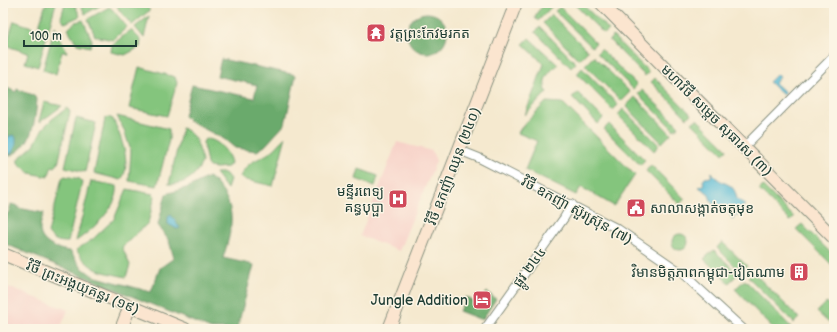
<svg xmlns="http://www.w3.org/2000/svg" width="837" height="332" font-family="'Balsamiq Sans','Noto Sans Khmer',sans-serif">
<rect width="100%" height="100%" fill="#fcf5e5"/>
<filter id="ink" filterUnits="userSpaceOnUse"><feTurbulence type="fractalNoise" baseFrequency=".025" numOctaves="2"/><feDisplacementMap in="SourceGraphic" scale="8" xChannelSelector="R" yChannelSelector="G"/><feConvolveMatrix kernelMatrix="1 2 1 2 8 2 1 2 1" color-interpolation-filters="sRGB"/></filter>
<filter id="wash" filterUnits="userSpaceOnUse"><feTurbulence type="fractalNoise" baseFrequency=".012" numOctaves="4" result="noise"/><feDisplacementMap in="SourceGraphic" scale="16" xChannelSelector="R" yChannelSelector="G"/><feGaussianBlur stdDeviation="0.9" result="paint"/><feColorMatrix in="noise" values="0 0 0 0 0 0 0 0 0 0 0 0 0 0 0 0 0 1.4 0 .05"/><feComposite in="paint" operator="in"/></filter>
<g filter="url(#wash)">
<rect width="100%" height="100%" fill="#f5e9cf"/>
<!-- built -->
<path fill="#f7d1c8" d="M397 142 432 151 436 161 399 251 360 236Z
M5 286 68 310 60 329H3V291Z"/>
<!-- green -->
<path fill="#84c57d" stroke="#528158" d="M46 3H56L38 67 25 63 28 53 10 47 7 43 14 21 38 29Z
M65 3H74L80 16 65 23 61 18Z
M80 3H105L85 14Z
M116 3H143L150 10 132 25 119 10Z
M546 3H555L538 21 535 18 538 11Z
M573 3H581L609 30 604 34Z
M109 7 112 9 127 27 113 40 95 36 88 19Z
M560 7 596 43 592 47 555 11Z
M552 15 588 51 579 60 543 23Z
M149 16 144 38 135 27Z
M83 20 92 40 90 47 77 44 68 29 76 22Z
M55 26 67 52H62L56 74 43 70Z
M540 27 576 63 571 68 535 32Z
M131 30 141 40 140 47 125 55 111 52 112 45Z
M613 36 649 72 645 76 609 40Z
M529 38 558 65C548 72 541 81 547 92L525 115 544 64 523 44Z
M601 49 637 85 633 89 597 53Z
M594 56 630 92 621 101 585 65Z
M139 67 175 77 177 83 167 116 129 108Z
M582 68 618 105 613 110 577 74Z
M655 78 691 114 687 118 651 82Z
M642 90 679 126 674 130 638 94Z
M578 93 603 118 598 124 572 97Z
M635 97 671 134 662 143 626 106Z
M44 102 62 106 40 122 39 121Z
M546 102 563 103 635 175 614 206 581 187 576 195 525 170 537 141 518 133 521 128Z
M67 108 70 112 58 164 55 167 52 166 48 177 30 173 18 163V159L34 145 43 128 51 120Z
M623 109 659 145 654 151 618 115Z
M117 116 169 129V140L157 186 129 181 131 151 124 130Z
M108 117 113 119C120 135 133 164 121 180L94 173 105 119Z
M76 118 96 123 85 172 65 167Z
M697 119 727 149 723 154 692 123Z
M609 124 645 160 640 165 604 129Z
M182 128C197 135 199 147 202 162 196 176 185 185 169 184Z
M286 136 273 186 242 179 240 177C248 160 255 162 269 153 276 149 281 142 286 136Z
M205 139C217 138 229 152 231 163L228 167 216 168 209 167 207 164 203 142Z
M651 165 685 199 679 204 646 171Z
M359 169 378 176 375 186 356 179Z
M215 173H225L230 179 227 189Z
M65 176 80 179 82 183 68 242C59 242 53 241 48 233L62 178Z
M91 181 117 186C120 206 91 231 76 241Z
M763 186 794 217 790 221 759 190Z
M127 189 153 194 155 196 148 223 122 247 130 265 126 277C100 271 93 273 76 250L93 239 114 219Z
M802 224 834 256V267L796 229Z
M672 242a8 8 0 1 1 16 0a8 8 0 1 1-16 0Z
M722 242 747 266 741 272 717 248Z
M714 250 738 274 729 283 704 259Z
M753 272 799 318 794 323 748 277Z
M745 280 791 327 789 329H774L735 289Z
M827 302 833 308 830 313 833 319 829 323 817 312Z"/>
<!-- forest -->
<path fill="#6baa6c" stroke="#457450" d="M407 33a20 20 0 1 1 40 0a20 20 0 1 1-40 0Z
M221 59 296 75 285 124 265 146 257 151 235 148 224 139 189 121 184 116 192 85 254 98 257 85 217 76Z
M3 86 16 92 17 89 33 95 37 99C35 124 32 151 3 158V153L11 154 10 136 3 141Z
M208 177C213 179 216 183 219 187 238 210 231 232 223 258L254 265 237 329H211L3 243V216L4 213 8 214 11 204 18 206V208L44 213C43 217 40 223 40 228 39 243 58 250 70 251L81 267 93 276 151 292 160 268 174 258 169 241 158 225 166 194 189 187Z
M487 292 496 299 482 320 459 311 466 297 476 303Z"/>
<!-- water -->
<path fill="#57bad5" stroke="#3b7c84" d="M777 74 780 77 775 83 786 93 783 95 769 82Z
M14 135 16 138V146L11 154 3 153V141L10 136Z
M712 172C720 187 734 179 737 199L746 205 742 207 741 213 738 216 734 215 733 220 727 210 714 207 708 193 699 187 704 185 703 181 705 178 711 177Z
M171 215 180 228 177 229 168 224V217Z"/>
</g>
<g filter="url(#ink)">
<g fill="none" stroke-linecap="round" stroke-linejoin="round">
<!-- street casing -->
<g stroke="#8a9382" stroke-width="10">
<path id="street" d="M744 147 834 56
M459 150 479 158 618 229 682 273 743 329
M485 329 564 218 572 204"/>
</g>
<!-- secondary casing -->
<g stroke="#8a9382" stroke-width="14">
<path id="secondary" d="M601 3 834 238
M3 254 185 329
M121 329 130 306
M389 329 516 3"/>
</g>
<!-- street -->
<use href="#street" stroke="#fff" stroke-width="8"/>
<!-- secondary -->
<use href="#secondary" stroke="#fbe5cf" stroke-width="12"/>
</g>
</g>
<!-- icons -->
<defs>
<g id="temple-square" transform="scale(1)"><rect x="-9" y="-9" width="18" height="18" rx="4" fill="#d1495b" stroke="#fcf5e5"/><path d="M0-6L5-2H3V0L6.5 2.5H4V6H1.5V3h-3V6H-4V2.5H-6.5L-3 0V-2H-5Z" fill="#fff"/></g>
<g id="hospital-square" transform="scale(1)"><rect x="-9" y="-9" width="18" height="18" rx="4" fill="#d1495b" stroke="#fcf5e5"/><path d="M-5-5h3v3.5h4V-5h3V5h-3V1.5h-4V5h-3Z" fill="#fff"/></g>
<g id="civic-square" transform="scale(1)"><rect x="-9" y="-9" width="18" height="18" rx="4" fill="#d1495b" stroke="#fcf5e5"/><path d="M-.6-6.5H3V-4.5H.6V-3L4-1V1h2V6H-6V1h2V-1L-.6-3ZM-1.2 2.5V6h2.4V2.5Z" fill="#fff"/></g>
<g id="building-square" transform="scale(1)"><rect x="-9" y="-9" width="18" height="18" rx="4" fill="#d1495b" stroke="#fcf5e5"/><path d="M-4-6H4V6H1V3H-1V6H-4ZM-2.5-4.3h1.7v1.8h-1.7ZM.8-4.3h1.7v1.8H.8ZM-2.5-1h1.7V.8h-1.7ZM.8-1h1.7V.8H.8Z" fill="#fff"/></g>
<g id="hotel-square" transform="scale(1)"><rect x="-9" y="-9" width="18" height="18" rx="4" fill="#d1495b" stroke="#fcf5e5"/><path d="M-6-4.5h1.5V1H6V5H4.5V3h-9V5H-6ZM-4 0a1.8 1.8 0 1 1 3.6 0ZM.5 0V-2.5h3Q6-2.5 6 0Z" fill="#fff"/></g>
</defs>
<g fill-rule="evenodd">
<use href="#temple-square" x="376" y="33"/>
<use href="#hospital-square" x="398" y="199"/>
<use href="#civic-square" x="636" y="208"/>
<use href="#building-square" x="799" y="272"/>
<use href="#hotel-square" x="482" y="300"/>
</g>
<g text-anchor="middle" stroke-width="3" stroke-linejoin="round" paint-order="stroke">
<!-- poi labels -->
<g font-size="14" fill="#1f3d34" stroke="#fcf5e5" text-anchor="end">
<text x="390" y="38" text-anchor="start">វត្តព្រះកែវមរកត</text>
<text x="384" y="196">មន្ទីរពេទ្យ<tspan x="384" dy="16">គន្ធបុប្ផា</tspan></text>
<text x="650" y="213" text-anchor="start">សាលាសង្កាត់ចតុមុខ</text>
<text x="785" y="277">វិមានមិត្តភាពកម្ពុជា-វៀតណាម</text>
<text x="468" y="305">Jungle Addition</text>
</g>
<!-- street labels -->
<g font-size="14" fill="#1f3d34" stroke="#fcf5e5">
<text transform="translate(717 120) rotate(45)" y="5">មហាវិថី សម្តេច សុធារស (៣)</text>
<text transform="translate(453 166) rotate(-69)" y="5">វិថី ឧកញ៉ា ឈុន (២៤០)</text>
<text transform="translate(577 210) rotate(29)" y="5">វិថី ឧកញ៉ា ស៊ួរស៊្រុន (៧)</text>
<text transform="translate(529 267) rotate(-54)" y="5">ផ្លូវ ២៤៤</text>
<text transform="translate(83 287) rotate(22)" y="5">វិថី ព្រះអង្គយុគន្ធរ (១៩)</text>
</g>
</g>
<!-- margin -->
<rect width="837" height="332" fill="none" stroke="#fcf5e5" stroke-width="16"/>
<!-- scale -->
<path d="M24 40v6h112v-6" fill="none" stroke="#1f3d34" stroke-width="2"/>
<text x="30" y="40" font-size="12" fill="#1f3d34" stroke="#fcf5e5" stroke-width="3" paint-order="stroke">100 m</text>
</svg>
